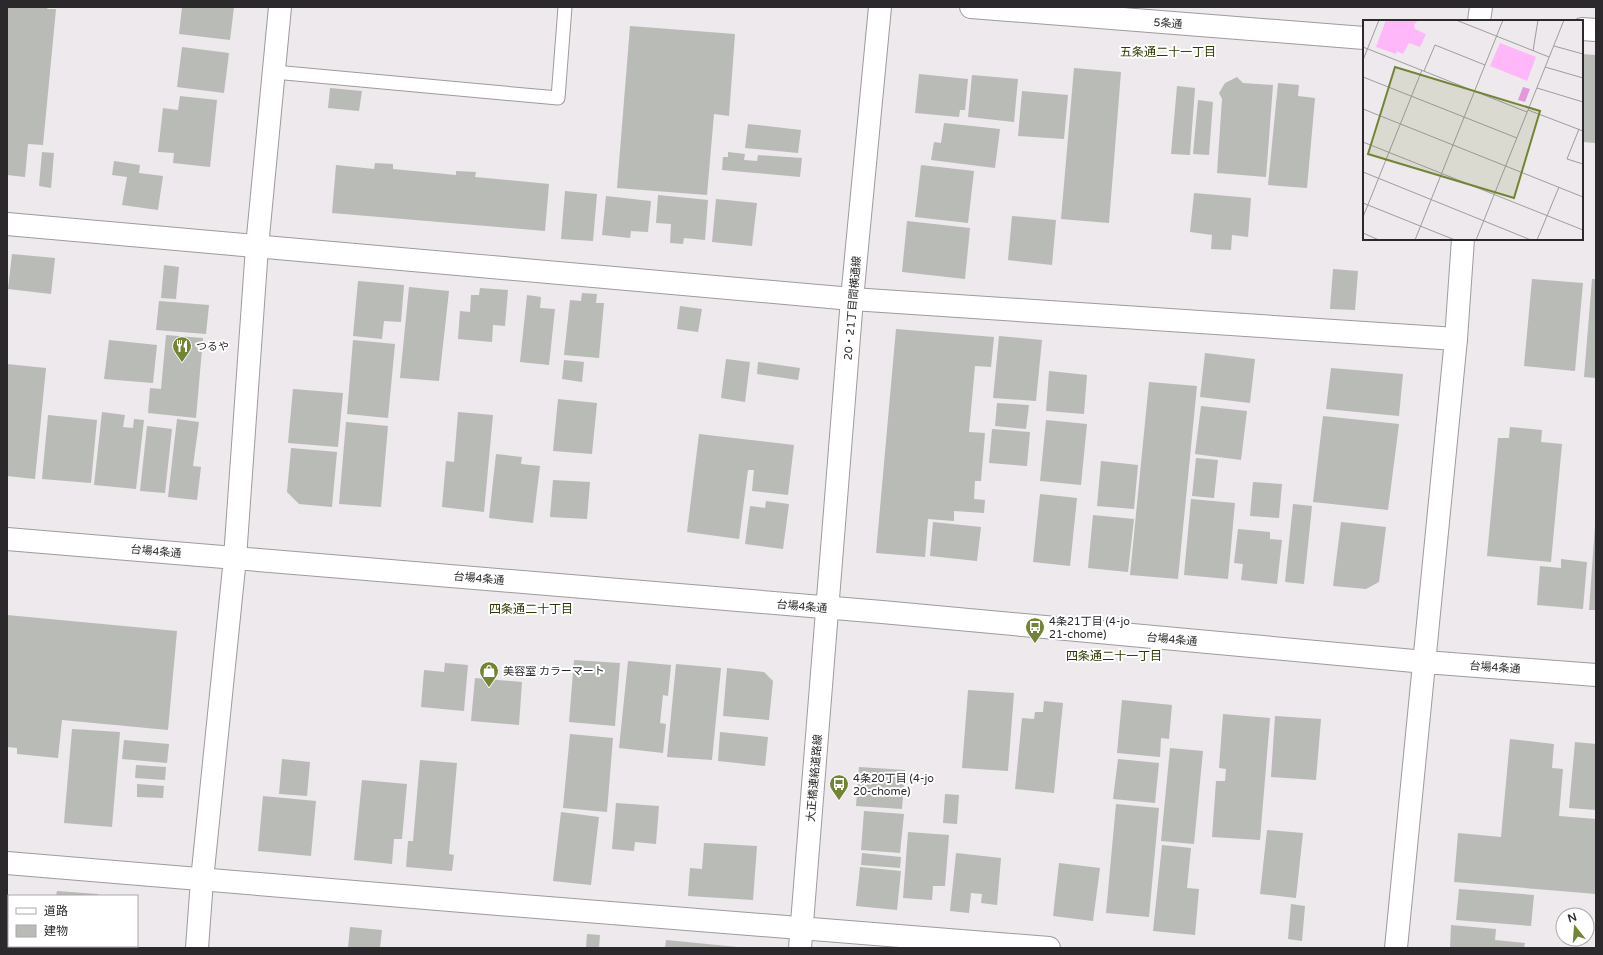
<svg xmlns="http://www.w3.org/2000/svg" width="1603" height="955" font-family="'Varela Round','Noto Sans JP',sans-serif">
<rect width="100%" height="100%" fill="#ede9ed"/>
<!-- building -->
<path fill="#b9bbb6" d="M7 7H48L47 9H56L43 145 28 144 25 177 7 175Z
M182 7H234L230 40 179 34Z
M630 26 735 34 729 116 714 114 707 195 617 188Z
M182 47 229 53 224 93 177 87Z
M1582 54 1596 55V143L1582 142Z
M1074 68 1121 72 1109 223 1061 219Z
M919 74 968 79 965 110H960L959 117 915 113Z
M972 75 1018 79 1014 122 968 117Z
M1237 77 1243 83 1273 85 1266 177 1217 173 1222 99 1219 93 1225 83Z
M1278 83 1299 85 1298 96 1315 98 1307 188 1268 185Z
M1177 86 1195 88 1190 155 1171 154Z
M330 88 362 91 359 111 328 108Z
M1022 91 1068 95 1064 139 1018 136Z
M180 96 217 100 210 167 173 163 174 153 158 152 163 108 178 110Z
M1198 100 1213 102 1209 155 1193 154Z
M944 123 1000 129 995 168 931 160 934 142 941 143Z
M748 124 801 130 798 153 745 148Z
M42 152 54 153 51 188 39 186Z
M728 152 745 154 744 160 757 161 758 155 802 158 800 177 722 170 723 157H728Z
M114 161 140 165 139 173 163 176 158 210 122 205 127 177 112 175Z
M375 163 393 164V169L456 175V171L476 172 475 177 549 184 545 231 332 213 336 165 374 169Z
M921 165 974 171 968 223 915 217Z
M565 191 597 194 593 241 561 239Z
M1194 193 1251 198 1248 237 1232 235 1231 250 1211 249 1212 235 1190 232Z
M658 195 708 200 705 240 684 238 683 244 670 243 671 224 656 223Z
M606 196 651 201 648 232 631 231 630 238 602 235Z
M716 199 757 203 752 246 712 242Z
M1012 216 1056 220 1052 265 1008 260Z
M907 221 970 228 965 279 902 272Z
M12 254 55 258 51 294 8 289Z
M164 265 179 267 176 299 161 298Z
M1333 269 1358 271 1355 310 1330 309Z
M1532 279 1583 283 1575 371 1524 366Z
M1592 279H1596V378L1584 377Z
M358 281 404 285 401 322 384 321 382 339 353 336Z
M409 287 449 291 439 381 400 378Z
M480 288 508 290 505 326 493 325 492 342 458 339 460 311 470 312 471 295H479Z
M582 293 597 294 596 303H604L599 358 564 355 570 300 581 301Z
M527 295 541 297 540 308 555 309 549 365 520 362Z
M159 301 209 305 206 334 156 330Z
M680 306 702 309 698 332 677 329Z
M896 329 994 337 991 367 975 366 969 432 985 433 981 481H975L974 499 985 500 984 513 954 511V521L928 519 925 557 876 553Z
M166 335 203 338 196 418 148 413 150 388 161 389Z
M999 336 1042 340 1036 401 993 398Z
M109 340 157 345 153 383 104 379Z
M353 340 395 344 388 418 347 414Z
M1205 353 1255 359 1250 403 1200 397Z
M726 359 750 362 745 402 721 398Z
M564 360 584 362 582 382 562 379Z
M758 362 800 368 798 380 757 374Z
M7 364 46 368 35 479 7 476Z
M1331 368 1403 374 1399 416 1326 409Z
M1049 371 1087 375 1084 414 1046 411Z
M1149 382 1197 386 1178 579 1130 575Z
M293 389 343 393 338 447 288 443Z
M558 399 597 403 592 454 553 451Z
M997 403 1029 405 1026 429 995 426Z
M1201 406 1247 411 1241 460 1195 454Z
M102 412 125 415 123 427 133 428 134 419 144 420 136 489 94 485Z
M458 412 493 415 484 512 442 507 446 461 454 462Z
M48 415 97 420 91 483 42 479Z
M1323 416 1399 424 1388 510 1313 502Z
M177 419 199 422 193 466 201 467 197 500 168 497Z
M1046 420 1087 424 1081 485 1040 481Z
M346 422 388 426 381 507 339 504Z
M147 426 172 429 165 493 140 491Z
M1510 427 1542 430 1541 442 1562 444 1551 562 1487 556 1498 438H1509Z
M992 429 1030 432 1027 466 989 463Z
M699 434 794 445 788 495 752 491 754 470H748L739 539 687 532Z
M291 448 337 452 332 507 299 504 287 492Z
M496 454 522 457 521 464 540 466 533 523 489 518Z
M1196 458 1218 460 1214 498 1192 496Z
M1101 461 1138 465 1134 509 1097 506Z
M553 480 590 482 587 519 550 517Z
M1253 482 1282 484 1279 518 1250 516Z
M1040 494 1077 498 1070 566 1033 562Z
M1191 499 1235 503 1228 579 1184 575Z
M766 501 789 504 783 549 745 544 750 506 765 508Z
M1293 504 1312 506 1304 584 1285 582Z
M1093 515 1134 519 1128 572 1088 568Z
M933 522 981 527 977 561 930 556Z
M1341 522 1386 527 1379 582 1366 589 1333 586Z
M1595 525H1596V610H1589Z
M1238 529 1270 532V539L1282 540 1277 584 1241 580 1243 564 1234 563Z
M1561 559 1587 562 1583 609 1537 605 1540 566 1561 568Z
M7 615 177 631 168 730 62 720 58 758 17 754V748L7 747Z
M574 660 620 663 615 726 569 722Z
M628 661 671 665 668 696 663 695 660 723 666 724 663 753 619 748Z
M445 663 468 665 464 711 421 707 424 670 444 672Z
M676 664 721 668 712 760 667 757Z
M727 668 764 672 773 681 769 720 723 716Z
M475 678 522 682 519 725 471 721Z
M968 690 1014 693 1008 771 962 768Z
M1122 700 1172 705 1169 739 1161 738 1160 757 1117 753Z
M1044 701 1063 703 1054 793 1015 789 1022 718 1034 719 1035 712H1043Z
M1223 714 1270 718 1260 840 1212 837 1216 781H1225L1226 769 1219 768Z
M1275 716 1321 719 1316 780 1271 777Z
M72 729 120 732 112 827 64 823Z
M720 732 768 737 765 766 718 761Z
M570 734 613 738 607 812 563 808Z
M1510 739 1554 744 1552 768 1563 769 1559 816 1596 819V894L1454 882 1458 833 1501 837Z
M124 740 169 744 167 763 122 759Z
M1575 742 1596 744V810L1569 808Z
M1170 748 1203 751 1194 844 1161 841Z
M282 759 310 762 307 796 279 794Z
M1118 759 1159 763 1155 803 1113 799Z
M420 760 457 763 449 854 454 855 452 871 406 867 408 841H413Z
M136 765 166 767 165 780 135 778Z
M859 767 905 770 902 809 856 806Z
M362 780 407 784 402 839H394L392 864 354 860Z
M137 784 164 786 163 798 137 797Z
M945 794 959 795 957 824 943 823Z
M263 796 316 801 311 856 258 851Z
M616 803 659 806 656 844 635 842 634 851 612 849Z
M1116 804 1159 808 1149 917 1106 913Z
M864 811 904 814 900 853 861 850Z
M561 812 599 817 591 885 553 881Z
M1267 830 1303 833 1296 898 1260 894Z
M908 832 949 835 945 886H933L932 900 903 898Z
M704 843 757 846 753 900 688 896 690 868 702 869Z
M1162 845 1191 848 1187 888 1199 889 1195 935 1153 931Z
M862 853 901 857 900 868 861 865Z
M956 853 1001 858 997 905 981 903 982 894 971 893 969 913 950 911Z
M1059 863 1100 868 1093 921 1053 916Z
M860 867 901 871 897 910 856 906Z
M1459 889 1534 895 1531 926 1456 920Z
M57 891 98 894V896H56Z
M1291 904 1305 906 1302 941 1288 939Z
M1451 925 1496 929 1495 940 1525 943 1524 948H1450Z
M350 927 382 930 380 948H348Z
M587 934 600 935 599 948H586Z
M666 940 738 947V948H665Z
M63 946H94V948H63Z"/>
<g fill="none" stroke-linecap="round" stroke-linejoin="round">
<!-- lane casing -->
<g stroke="#9e9a9d" stroke-width="15">
<path id="lane" d="M274 72 558 98 565 7"/>
</g>
<!-- street casing -->
<g stroke="#9e9a9d" stroke-width="24">
<path id="street" d="M971 7 1364 38
M1582 29 1596 30
M7 224 852 299 1456 339
M7 863C354 894 702 919 1049 948"/>
</g>
<!-- secondary casing -->
<g stroke="#9e9a9d" stroke-width="24">
<path id="secondary" d="M1479 21 1481 7
M7 539 882 612 1425 662 1596 675
M197 948 202 880 235 558 257 247 280 7
M800 948 852 299 880 7
M1396 948 1456 339 1463 239"/>
</g>
<!-- lane -->
<use href="#lane" stroke="#fff" stroke-width="13"/>
<!-- street -->
<use href="#street" stroke="#fff" stroke-width="22"/>
<!-- secondary -->
<use href="#secondary" stroke="#fff" stroke-width="22"/>
</g>
<!-- icons -->
<defs>
<g id="restaurant-pin" transform="scale(1)"><path d="M0 17L-7.5 6A9.5 9.5 0 1 1 7.5 6Z" fill="#728535" stroke="#fff"/><path d="M-5-6h1v4h1v-4h1v4h1v-4h1v5L-1.5 .5V6h-2V.5L-5-1ZM5-6V6H3V1.5H1.5Q1.5-4 5-6Z" fill="#fff"/></g>
<g id="bus-pin" transform="scale(1)"><path d="M0 17L-7.5 6A9.5 9.5 0 1 1 7.5 6Z" fill="#728535" stroke="#fff"/><path d="M-5-6H5V4H4V6H2V4H-2V6H-4V4H-5ZM-3.5-4V0h7V-4ZM-3.5 1.2v1.5H-2V1.2ZM2 1.2v1.5H3.5V1.2Z" fill="#fff"/></g>
<g id="shop-pin" transform="scale(1)"><path d="M0 17L-7.5 6A9.5 9.5 0 1 1 7.5 6Z" fill="#728535" stroke="#fff"/><path d="M-5-2.5h2.3a2.7 3.5 0 0 1 5.4 0H5L5.5 6h-11ZM-1.5-2.5h3a1.5 2.3 0 0 0-3 0Z" fill="#fff"/></g>
</defs>
<g fill-rule="evenodd">
<use href="#restaurant-pin" x="182" y="346"/>
<use href="#bus-pin" x="1035" y="627"/>
<use href="#shop-pin" x="489" y="671"/>
<use href="#bus-pin" x="839" y="784"/>
</g>
<g text-anchor="middle" stroke-width="4" stroke-linejoin="round" paint-order="stroke">
<!-- street labels -->
<g font-size="11" fill="#2b292b" stroke="#fff">
<text transform="translate(1168 23) rotate(5)" y="4">5条通</text>
<text transform="translate(852 308) rotate(-85)" y="4">20・21丁目間横通線</text>
<text transform="translate(156 551) rotate(5)" y="4">台場4条通</text>
<text transform="translate(479 578) rotate(5)" y="4">台場4条通</text>
<text transform="translate(802 606) rotate(5)" y="4">台場4条通</text>
<text transform="translate(1172 639) rotate(5)" y="4">台場4条通</text>
<text transform="translate(1495 667) rotate(4)" y="4">台場4条通</text>
<text transform="translate(814 778) rotate(-85)" y="4">大正橋連絡道路線</text>
</g>
<!-- poi labels -->
<g font-size="11" fill="#2b292b" stroke="#fff" text-anchor="start">
<text x="196" y="350">つるや</text>
<text x="1049" y="625">4条21丁目 (4-jo<tspan x="1049" dy="13">21-chome)</tspan></text>
<text x="503" y="675">美容室 カラーマート</text>
<text x="853" y="782">4条20丁目 (4-jo<tspan x="853" dy="13">20-chome)</tspan></text>
</g>
<!-- neighbourhood labels -->
<g font-size="12" fill="#2d3900" stroke="#fff">
<text x="1168" y="56">五条通二十一丁目</text>
<text x="531" y="613">四条通二十丁目</text>
<text x="1114" y="660">四条通二十一丁目</text>
</g>
</g>
<!-- overview -->
<g transform="translate(1363 20)">
<rect width="220" height="220" fill="#ede9ed"/>
<path d="M23 0H55L51 5 52 9 63 14 57 27 46 23 40 34 34 31 33 34 13 27ZM137 23 173 37 164 61 127 46Z" fill="#feb7f9"/>
<path d="M160 67 167 69 162 82 155 80Z" fill="#e298dd"/>
<path fill="none" stroke="#9f9c9f" stroke-width="1" d="M93 0 186 37M191 26 220 34M0 27 164 92M170 31 175 0M0 40 16 0M182 47 220 58M61 51 72 25 122 45M0 57 154 118M174 68 220 82M0 89 220 177M165 90 220 111M216 109 204 139 220 144M0 122 220 210M0 152 168 220M0 183 92 220M0 197 59 50M0 213 16 220M52 220 140 0M113 220 201 0M174 220 196 167"/>
<path fill="#728535" fill-opacity="0.15" stroke="#728535" stroke-width="2" d="M32 47 177 91 151 178 5 134Z"/>
<rect width="220" height="220" fill="none" stroke="#2b292b" stroke-width="2"/>
</g>
<!-- border -->
<rect width="1603" height="955" fill="none" stroke="#2b292b" stroke-width="16"/>
<!-- legend -->
<rect x="8" y="895" width="130" height="52" fill="#ffffff" stroke="#aaa9aa"/>
<rect x="16" y="908" width="20" height="6" fill="#ffffff" stroke="#aaa9aa"/>
<text x="44" y="915" font-size="12" fill="#2b292b">道路</text>
<rect x="16" y="925" width="20" height="12" fill="#b9bbb6" stroke="#aaa9aa"/>
<text x="44" y="935" font-size="12" fill="#2b292b">建物</text>
<!-- north arrow -->
<g transform="translate(1575 927) rotate(343)"><circle r="19" fill="#ffffff" stroke="#aaa9aa"/>
<path d="M0-3L7 15L0 10L-7 15Z" fill="#728535"/>
<text y="-6" font-size="11" font-weight="bold" text-anchor="middle" fill="#2b292b">N</text>
</g>
</svg>
